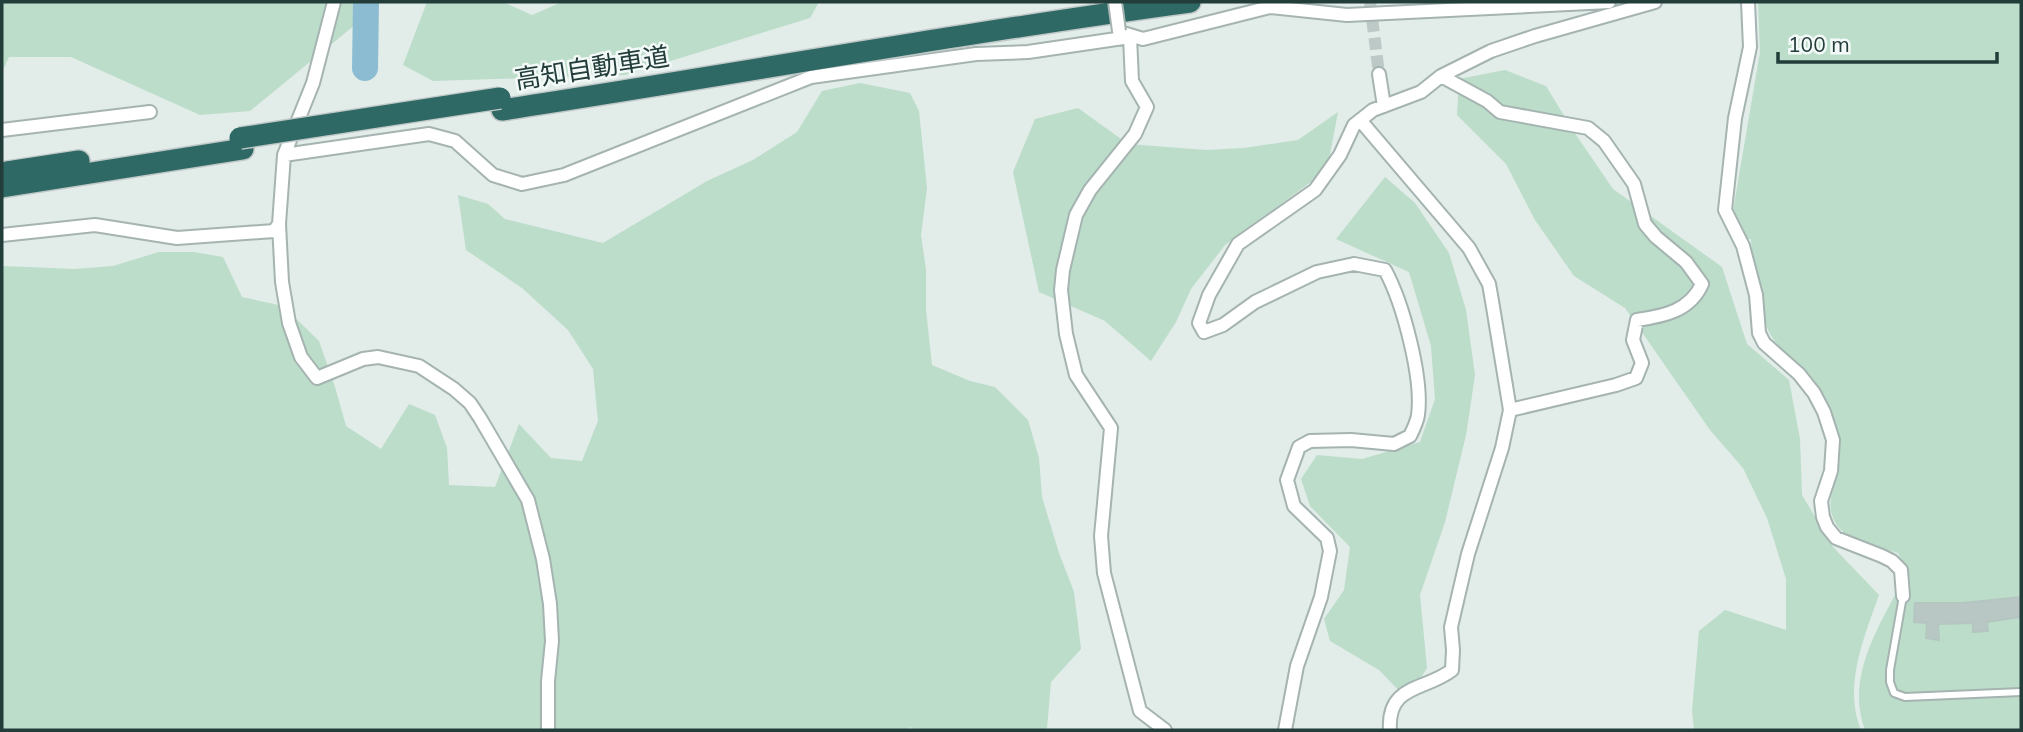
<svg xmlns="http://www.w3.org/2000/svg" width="2023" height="732" font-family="Mulish,'Noto Sans JP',sans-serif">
<rect width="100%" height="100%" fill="#e2ece9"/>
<!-- green -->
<path fill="#bbddc9" d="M2 2H364L356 24 250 111 200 115 71 57H9L2 72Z
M427 2H503L532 15 562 2H819L810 18 625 75 433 81 403 65Z
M1758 2H2021V730H1865C1847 683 1873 636 1895 595L1907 596 1906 570 1898 553C1878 547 1843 541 1834 520 1826 503 1834 489 1837 473 1842 454 1840 434 1833 416 1829 404 1821 388 1813 379 1800 364 1782 353 1772 337 1760 320 1752 261 1751 239H1745L1733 211 1760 52Z
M1505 70 1546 86 1574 132 1613 189 1722 267 1747 344 1789 380 1800 439 1802 495 1833 547 1879 595C1864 637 1843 687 1861 730H1694L1692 711 1699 631 1725 610 1786 630V579L1767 518 1743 468 1710 430 1625 308 1574 276 1535 220 1506 164 1457 115 1459 79Z
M860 83 910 93 919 111 927 188 921 235 926 270V310L932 365 970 381 995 387 1028 420 1039 458 1042 497 1059 553 1074 592 1081 649 1051 682 1047 728 1045 730H916L910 727 908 730H2V266L75 269 113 266 159 252H194L223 257 242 297 283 306 319 341 335 387 346 426 381 449 409 404 435 415 447 448 449 485 495 487 519 424 551 458 582 461 598 421 593 369 568 330 522 288 466 250 458 195 488 204 505 219 603 243 707 181 753 160 797 132 822 91Z
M1078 108 1128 144 1206 150 1244 148 1298 140 1338 112 1327 170 1225 245 1191 289 1176 322 1151 361 1105 321 1039 292 1013 172 1035 119Z
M1385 177 1415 203 1449 253 1466 310 1475 375 1466 435 1445 522 1420 595 1427 668 1407 699 1379 670 1330 641 1324 619 1344 590 1350 547 1310 506 1301 479 1317 455 1362 459 1420 442 1435 399 1431 346 1409 272 1336 239Z"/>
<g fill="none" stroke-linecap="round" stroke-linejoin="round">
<!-- river -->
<path stroke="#8bbcd1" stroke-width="26" d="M365 68 366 2"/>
</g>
<!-- building -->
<path fill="#b8c7c3" stroke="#b5c6c1" stroke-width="2" d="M2021 597V617L1987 622 1988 631 1973 632V623L1938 624 1939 640 1926 638 1927 623 1914 622 1915 603H1962Z"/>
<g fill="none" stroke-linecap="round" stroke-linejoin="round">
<!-- street-tunnel -->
<path stroke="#bcc9c6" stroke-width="12" stroke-dasharray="12 6" stroke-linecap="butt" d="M1370 2 1379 74"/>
<!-- lane casing -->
<g stroke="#a5b4b1" stroke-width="10">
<path id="lane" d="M1903 596 1890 670V682L1894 693 1905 697 2021 692"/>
</g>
<!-- street casing -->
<g stroke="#a5b4b1" stroke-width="16">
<path id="street" d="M334 2 313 83 284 155 279 224 282 282 289 323 301 357 317 378 363 359 378 357 419 366 454 389 470 403 480 418 528 500 543 559 550 604 552 641 548 681V730
M1748 2 1750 47 1735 118 1725 210 1743 246 1756 295 1759 333 1764 343 1799 374 1814 393 1824 412 1833 440 1831 471 1821 501 1823 517 1827 527 1836 538 1882 556 1892 561 1901 570 1903 596
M1123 33 1143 39 1270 7 1347 15 1609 2
M1130 37 1132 81 1147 107 1135 134 1090 190 1076 215 1063 270 1061 290 1066 334 1076 375 1111 428 1101 536 1104 573 1140 711 1165 730
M1379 74 1384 106
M1441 76 1487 101 1500 112 1588 128 1604 141 1634 184 1645 224 1656 237 1686 262 1702 284C1690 311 1664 316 1637 320L1633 340 1642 363 1636 378 1616 385 1510 410
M1360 120 1469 248 1489 284 1492 301 1510 410 1502 448 1468 554 1451 627 1453 650 1452 670C1425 691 1387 684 1390 730
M2 130 150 112
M284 155 429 134 455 141 493 175 522 184 564 175 811 77 976 54 1028 52 1130 37
M2 235 95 225 177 238 274 231 279 224
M1285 730 1297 666 1321 597 1330 551 1327 538 1294 506 1287 480 1299 447 1310 441 1351 440 1394 444 1410 436C1413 430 1417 422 1418 415 1423 378 1403 303 1385 270L1354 264 1317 272 1255 302 1223 325 1204 332 1199 323 1209 295 1238 244 1315 190 1340 155 1354 125 1373 110 1421 92 1441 76 1491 51 1535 36 1655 2"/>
</g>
<!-- highway casing -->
<g stroke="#c1c9c8" stroke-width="24">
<path id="highway" d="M502 110C731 75 960 33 1190 2
M7 172 79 161
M2 187 243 149"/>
</g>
<!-- lane -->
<use href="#lane" stroke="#fff" stroke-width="6"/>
<!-- street -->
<use href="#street" stroke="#fff" stroke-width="12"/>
<!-- highway -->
<use href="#highway" stroke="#2e6965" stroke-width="21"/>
<!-- street-bridge casing -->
<g stroke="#a5b4b1" stroke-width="16" stroke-linecap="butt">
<path id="street-bridge" d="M1115 2 1119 31"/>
</g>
<!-- highway-bridge casing -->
<g stroke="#c1c9c8" stroke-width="24" stroke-linecap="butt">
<path id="highway-bridge" d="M240 138 500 98"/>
</g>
<!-- street-bridge -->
<use href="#street-bridge" stroke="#fff" stroke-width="12"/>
<!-- highway-bridge -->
<use href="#highway-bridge" stroke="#2e6965" stroke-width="21"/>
</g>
<g text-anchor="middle" stroke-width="5" stroke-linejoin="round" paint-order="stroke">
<!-- street labels -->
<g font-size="26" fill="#223d3a" stroke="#f3f9f7">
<text transform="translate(592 68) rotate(-9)" y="9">高知自動車道</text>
</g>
</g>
<!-- border -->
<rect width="2023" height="732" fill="none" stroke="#223d3a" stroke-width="7"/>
<!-- scale -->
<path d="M1778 52v10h219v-10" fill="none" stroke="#223d3a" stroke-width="3.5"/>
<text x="1788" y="52" font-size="21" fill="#223d3a" stroke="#f3f9f7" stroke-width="5" paint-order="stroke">100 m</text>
</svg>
